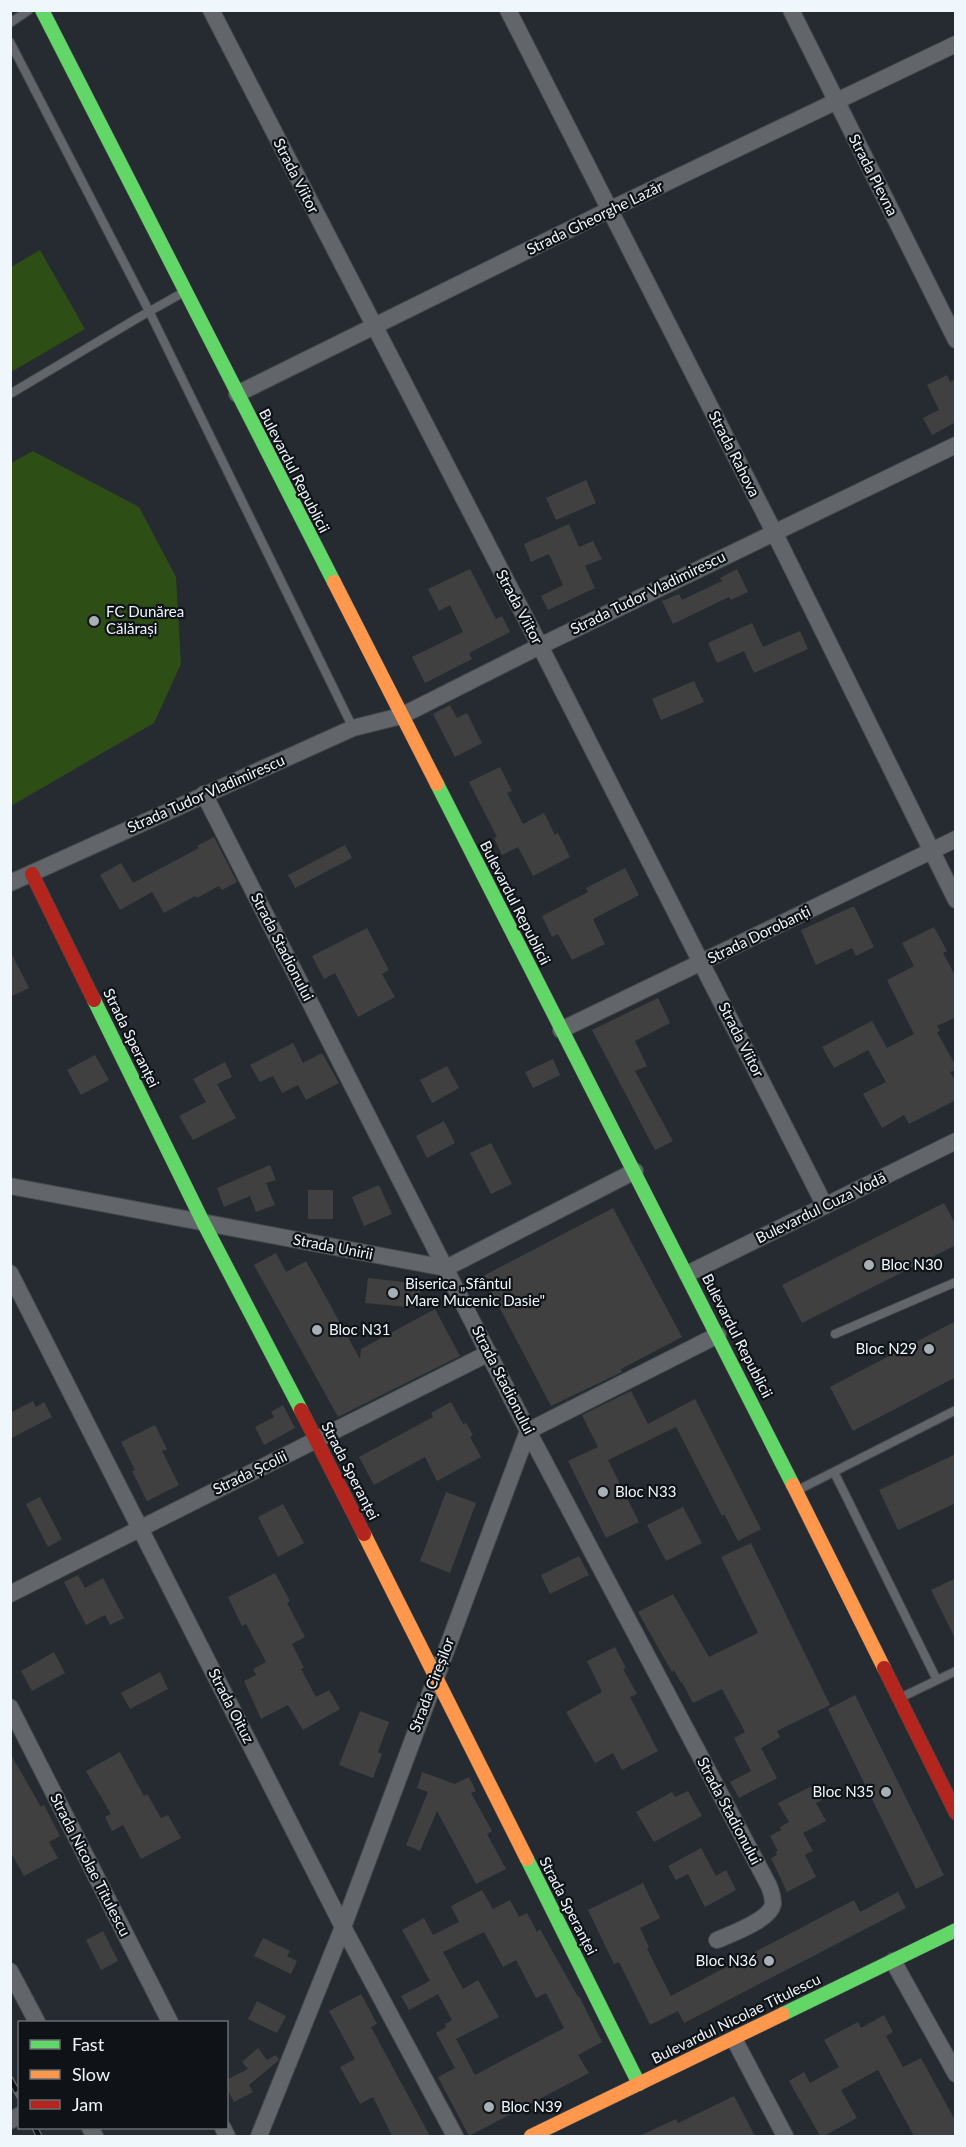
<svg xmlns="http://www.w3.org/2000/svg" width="966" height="2147" font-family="Lato,sans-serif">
<rect width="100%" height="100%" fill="#252b30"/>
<!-- green -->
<path fill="#2d4e14" d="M40 250 85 329 11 372V267Z
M33 451 139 507 176 577 181 664 154 723 11 806V463Z"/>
<!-- building -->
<path fill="#404041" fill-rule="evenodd" d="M947 375 950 382 956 379V422L932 435 923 418 939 410 927 385Z
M586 480 596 503 556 520 546 498Z
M569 524 579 547 593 541 602 559 585 566 595 588 548 610 541 596 563 585 549 554 531 562 524 544Z
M470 569 496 619 502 616 510 632 469 653 472 659 425 683 412 657 463 632 450 605 439 611 428 589Z
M737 569 748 592 731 600 729 597 673 624 662 601 679 594 682 600 722 581 720 578Z
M752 623 763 647 800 631 808 649 754 673 744 651 717 663 708 643Z
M694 681 704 702 661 720 652 699Z
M450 705 457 718 467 713 482 743 455 757 433 714Z
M500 767 512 791 507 793 523 824 544 813 555 835 558 833 570 857 533 876 518 847 502 855 494 838 497 837 469 782Z
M214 837 237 882 222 890 219 886 197 898 195 896 164 913 152 892 120 910 100 875 121 863 133 883 199 848 197 846Z
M345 845 352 858 295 888 288 875Z
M625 868 639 895 593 919 605 944 572 960 558 934 552 937 542 916 588 892 586 888Z
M854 906 874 947 856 956 852 948 816 965 801 930Z
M934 927 947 951 943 953 956 977V1017L937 1026 940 1031 937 1032 956 1066V1070L950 1072 956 1082V1100L909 1124 904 1115 882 1128 863 1094 886 1082 868 1050 834 1068 822 1047 872 1021 887 1048 914 1034 887 980 914 966 902 943Z
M367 928 389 970 382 974 395 997 358 1017 335 973 324 979 312 956Z
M10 951 29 988 10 997Z
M658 998 670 1023 635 1041 647 1066 635 1071 673 1141 655 1150 592 1030Z
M293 1043 303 1063 322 1053 339 1083 306 1100 298 1085 282 1093 273 1076 260 1082 250 1065Z
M95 1055 109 1080 81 1095 67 1070Z
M553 1059 560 1075 533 1088 525 1072Z
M225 1062 232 1077 217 1084 236 1118 193 1140 179 1116 206 1102 193 1079Z
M447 1066 459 1088 432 1103 420 1080Z
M444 1121 455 1143 427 1158 416 1136Z
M491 1143 512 1184 491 1194 470 1153Z
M270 1165 276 1180 266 1183 275 1205 256 1212 250 1196 224 1207 217 1188Z
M379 1185 392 1214 364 1226 352 1197Z
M308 1190H333V1219H308Z
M944 1203 956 1225V1245L802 1323 782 1285Z
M613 1208 682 1337 621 1369 622 1372 551 1406 483 1276Z
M276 1253 286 1272 306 1261 360 1359 361 1349 435 1309 460 1356 338 1417 254 1265Z
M368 1278 421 1284 419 1308 365 1303Z
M956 1321V1377L853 1431 830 1387Z
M631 1391 648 1424 695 1399 761 1529 738 1541 724 1514 722 1516 676 1427 608 1460 639 1522 606 1538 568 1461 598 1447 582 1415Z
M33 1401 36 1407 44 1402 52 1417 10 1439V1413Z
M451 1402 463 1424 466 1423 473 1435 470 1437 481 1457 437 1481 425 1457 374 1485 359 1457 433 1417 431 1413Z
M283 1405 295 1428 264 1445 255 1427 274 1417 271 1412Z
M155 1425 167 1449 162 1451 179 1485 147 1501 132 1471 135 1470 121 1442Z
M956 1454V1503L898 1530 879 1490Z
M446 1492 476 1503 450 1573 420 1561Z
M40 1497 62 1539 48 1547 26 1504Z
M283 1504 304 1543 278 1557 258 1517Z
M683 1507 702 1543 666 1561 647 1525Z
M751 1543 830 1705 777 1731 780 1737 761 1748 777 1778 739 1798 730 1782 751 1771 734 1738 745 1732 722 1689 693 1703 682 1682 681 1683 674 1670 672 1672 638 1612 673 1594 709 1657 758 1633 721 1557Z
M579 1556 589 1575 550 1594 541 1575Z
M275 1573 290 1601 287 1603 305 1637 292 1644 304 1668 301 1669 316 1697 329 1690 340 1709 303 1730 288 1705 261 1719 244 1681 256 1675 253 1669 266 1662 246 1624 242 1626 228 1597Z
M78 1575 85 1588 103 1578 124 1618 110 1625 105 1615 86 1625 64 1582Z
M956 1578V1640L931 1590Z
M615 1647 626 1668 623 1669 637 1694 630 1697 658 1751 622 1770 613 1753 595 1763 566 1712 602 1692 587 1661Z
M54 1652 65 1673 32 1691 21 1671Z
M160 1672 168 1689 130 1709 121 1693Z
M855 1695 944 1875 916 1889 828 1709Z
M360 1711 389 1722 378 1752 382 1754 373 1778 339 1765Z
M120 1752 144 1796 147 1794 161 1818 168 1815 181 1838 141 1859 123 1825 112 1831 105 1817 111 1814 86 1771Z
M10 1753 41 1807 44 1805 60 1836 49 1842 58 1858 24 1876 10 1851Z
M422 1772 455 1784 469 1777 476 1791 471 1793 492 1831 487 1834 506 1869 476 1884 437 1811 420 1851 406 1845 428 1792 417 1788Z
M814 1785 822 1800 816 1803 826 1821 803 1833 813 1851 805 1855 816 1877 787 1892 771 1858 777 1855 775 1852 778 1851 770 1836 781 1830 780 1827 789 1822 778 1803Z
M688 1791 702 1816 654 1842 636 1812 672 1792 675 1797Z
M701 1848 716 1876 726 1870 736 1890 705 1907 688 1874 676 1880 668 1866Z
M643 1883 660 1918 640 1928 649 1947 647 1949 671 1996 854 1900 860 1912 898 1892 906 1908 684 2023 678 2011 650 2025 619 1962 614 1964 588 1910Z
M482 1890 493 1909 510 1900 519 1917 527 1913 537 1932 540 1929 578 1997 579 1996 602 2042 578 2055 589 2073 469 2136 438 2077 455 2068 436 2033 446 2027 445 2024 452 2020 438 1994 409 2010 401 1996 430 1981 402 1930 424 1918 433 1935 459 1922 451 1906ZM484 1932 503 1967 516 1960 536 1998 546 1993 564 2028 475 2075 456 2039 499 2017 478 1980 463 1989 443 1952Z
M103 1931 118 1961 101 1970 86 1940Z
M263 1938 290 1951 287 1956 297 1961 291 1974 254 1956Z
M361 1994 377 2024 371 2027 430 2136H392L373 2097 360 2104 340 2067 355 2059 329 2011Z
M257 2001 286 2016 277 2033 248 2019Z
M884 2015 893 2032 886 2036 903 2067 921 2058 956 2122V2136H914L878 2070 841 2090 857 2118 824 2136H820L789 2081 804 2072 810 2083 839 2067 824 2040 858 2022 861 2028Z
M258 2048 267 2060 276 2055 279 2059 278 2061 249 2085 253 2092 234 2102 226 2087V2080L248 2069 242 2062Z
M734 2096 755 2136H639L676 2119 678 2123Z"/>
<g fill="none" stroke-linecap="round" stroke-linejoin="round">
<!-- lane casing -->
<g stroke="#44494e" stroke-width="10">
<path id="lane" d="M10 23 29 10
M10 42 149 311 353 728
M10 394 136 319 184 292
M835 1334 956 1282
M834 1472 937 1680
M798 1490 956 1410
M902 1697 956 1671"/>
</g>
<!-- street casing -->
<g stroke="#44494e" stroke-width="18">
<path id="street" d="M211 10 540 646 825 1206
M508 10 774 532 956 900
M791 10 956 340
M237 394 609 210 956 44
M204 794 528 1431 769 1886C771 1891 773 1898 773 1904 770 1920 731 1934 717 1940
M10 883 353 728 401 716 540 646 956 445
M561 1030 956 839
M10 1186 446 1268 635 1171
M10 1273 343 1927 455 2136
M687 1274 956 1141
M10 1594 489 1353
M10 1707 170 2022
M893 1961 956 2074
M10 1971 37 2022
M734 2039 785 2136
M10 2121 20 2115
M90 2128 95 2136
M223 2128 227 2136
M259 2136 343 1927 528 1431 718 1335"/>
</g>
<!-- fast casing -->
<g stroke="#44494e" stroke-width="15">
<path id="fast" d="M42 10 334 582
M437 784 793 1485
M94 1000 203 1222 301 1410
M527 1859 639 2084
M783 2014 956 1930"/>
</g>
<!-- slow casing -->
<g stroke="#44494e" stroke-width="15">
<path id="slow" d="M334 582 437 784
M793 1485 884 1668
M364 1534 527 1859
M531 2136 783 2014"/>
</g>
<!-- jam casing -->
<g stroke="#44494e" stroke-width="15">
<path id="jam" d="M32 874 94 1000
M301 1410 364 1534
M884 1668 956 1813"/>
</g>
<!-- lane -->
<use href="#lane" stroke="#62666a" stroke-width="8"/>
<!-- street -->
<use href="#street" stroke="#62666a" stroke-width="16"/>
<!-- fast -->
<use href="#fast" stroke="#63d668" stroke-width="14"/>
<!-- slow -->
<use href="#slow" stroke="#ff974d" stroke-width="14"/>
<!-- jam -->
<use href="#jam" stroke="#b3261e" stroke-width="14"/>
<!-- rail casing -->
<g stroke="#606569" stroke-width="7">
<path id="rail" d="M10 2079 20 2097
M35 2128 39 2136"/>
</g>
<!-- rail -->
<use href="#rail" stroke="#0f1317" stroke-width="4.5" stroke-dasharray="14" stroke-linecap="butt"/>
</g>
<!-- markers -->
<g fill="#a8afb5" stroke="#0f1317" stroke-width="2">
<circle cx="94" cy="621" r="6"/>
<circle cx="869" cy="1265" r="6"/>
<circle cx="393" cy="1293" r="6"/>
<circle cx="317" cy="1330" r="6"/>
<circle cx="929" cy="1349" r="6"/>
<circle cx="603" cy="1492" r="6"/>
<circle cx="886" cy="1792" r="6"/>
<circle cx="769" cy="1961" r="6"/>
<circle cx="489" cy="2107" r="6"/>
</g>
<g text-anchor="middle" stroke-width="4.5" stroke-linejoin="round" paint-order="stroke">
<!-- street labels -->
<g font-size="15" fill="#eff6fc" stroke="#0f1317">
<text transform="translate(873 175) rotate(63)" y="5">Strada Plevna</text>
<text transform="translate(296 176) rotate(63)" y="5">Strada Viitor</text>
<text transform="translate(595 218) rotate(-26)" y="5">Strada Gheorghe Lazăr</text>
<text transform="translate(734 454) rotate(63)" y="5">Strada Rahova</text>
<text transform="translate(294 471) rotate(63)" y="5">Bulevardul Republicii</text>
<text transform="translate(648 593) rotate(-26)" y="5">Strada Tudor Vladimirescu</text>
<text transform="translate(519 607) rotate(62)" y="5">Strada Viitor</text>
<text transform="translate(206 794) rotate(-24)" y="5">Strada Tudor Vladimirescu</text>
<text transform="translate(515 903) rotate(63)" y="5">Bulevardul Republicii</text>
<text transform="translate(759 935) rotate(-26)" y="5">Strada Dorobanți</text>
<text transform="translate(282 947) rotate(63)" y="5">Strada Stadionului</text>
<text transform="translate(131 1038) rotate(64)" y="5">Strada Speranței</text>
<text transform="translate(741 1040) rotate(63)" y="5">Strada Viitor</text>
<text transform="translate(821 1208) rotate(-26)" y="5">Bulevardul Cuza Vodă</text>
<text transform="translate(333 1247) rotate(11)" y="5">Strada Unirii</text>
<text transform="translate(737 1336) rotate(63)" y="5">Bulevardul Republicii</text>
<text transform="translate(503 1380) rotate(63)" y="5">Strada Stadionului</text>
<text transform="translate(350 1471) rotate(63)" y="5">Strada Speranței</text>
<text transform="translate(250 1473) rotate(-26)" y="5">Strada Școlii</text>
<text transform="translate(432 1685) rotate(-69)" y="5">Strada Cireșilor</text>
<text transform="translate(231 1706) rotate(63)" y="5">Strada Oituz</text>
<text transform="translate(729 1811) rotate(62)" y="5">Strada Stadionului</text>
<text transform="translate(90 1865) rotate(63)" y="5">Strada Nicolae Titulescu</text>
<text transform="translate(568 1906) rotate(63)" y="5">Strada Speranței</text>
<text transform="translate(736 2019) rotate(-26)" y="5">Bulevardul Nicolae Titulescu</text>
</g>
<!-- poi labels -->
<g font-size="15" fill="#eff6fc" stroke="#0f1317" text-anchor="start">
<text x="106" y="617">FC Dunărea<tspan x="106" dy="17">Călărași</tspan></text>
<text x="881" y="1270">Bloc N30</text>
<text x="405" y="1289">Biserica „Sfântul<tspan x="405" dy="17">Mare Mucenic Dasie"</tspan></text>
<text x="329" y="1335">Bloc N31</text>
<text x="917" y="1354" text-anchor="end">Bloc N29</text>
<text x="615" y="1497">Bloc N33</text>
<text x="874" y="1797" text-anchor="end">Bloc N35</text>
<text x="757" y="1966" text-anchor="end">Bloc N36</text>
<text x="501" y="2112">Bloc N39</text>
</g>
</g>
<!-- border -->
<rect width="966" height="2147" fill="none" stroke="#eff6fc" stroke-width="24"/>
<!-- legend -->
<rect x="18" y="2021" width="210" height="108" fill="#0f1317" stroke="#696e73" stroke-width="1.5"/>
<rect x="30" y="2040" width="30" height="9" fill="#63d668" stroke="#696e73" stroke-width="1.5"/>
<text x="72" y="2051" font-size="18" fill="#eff6fc">Fast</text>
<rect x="30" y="2070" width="30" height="9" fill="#ff974d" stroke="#696e73" stroke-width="1.5"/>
<text x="72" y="2081" font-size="18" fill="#eff6fc">Slow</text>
<rect x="30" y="2100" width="30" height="9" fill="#b3261e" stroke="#696e73" stroke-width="1.5"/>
<text x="72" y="2111" font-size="18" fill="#eff6fc">Jam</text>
</svg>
